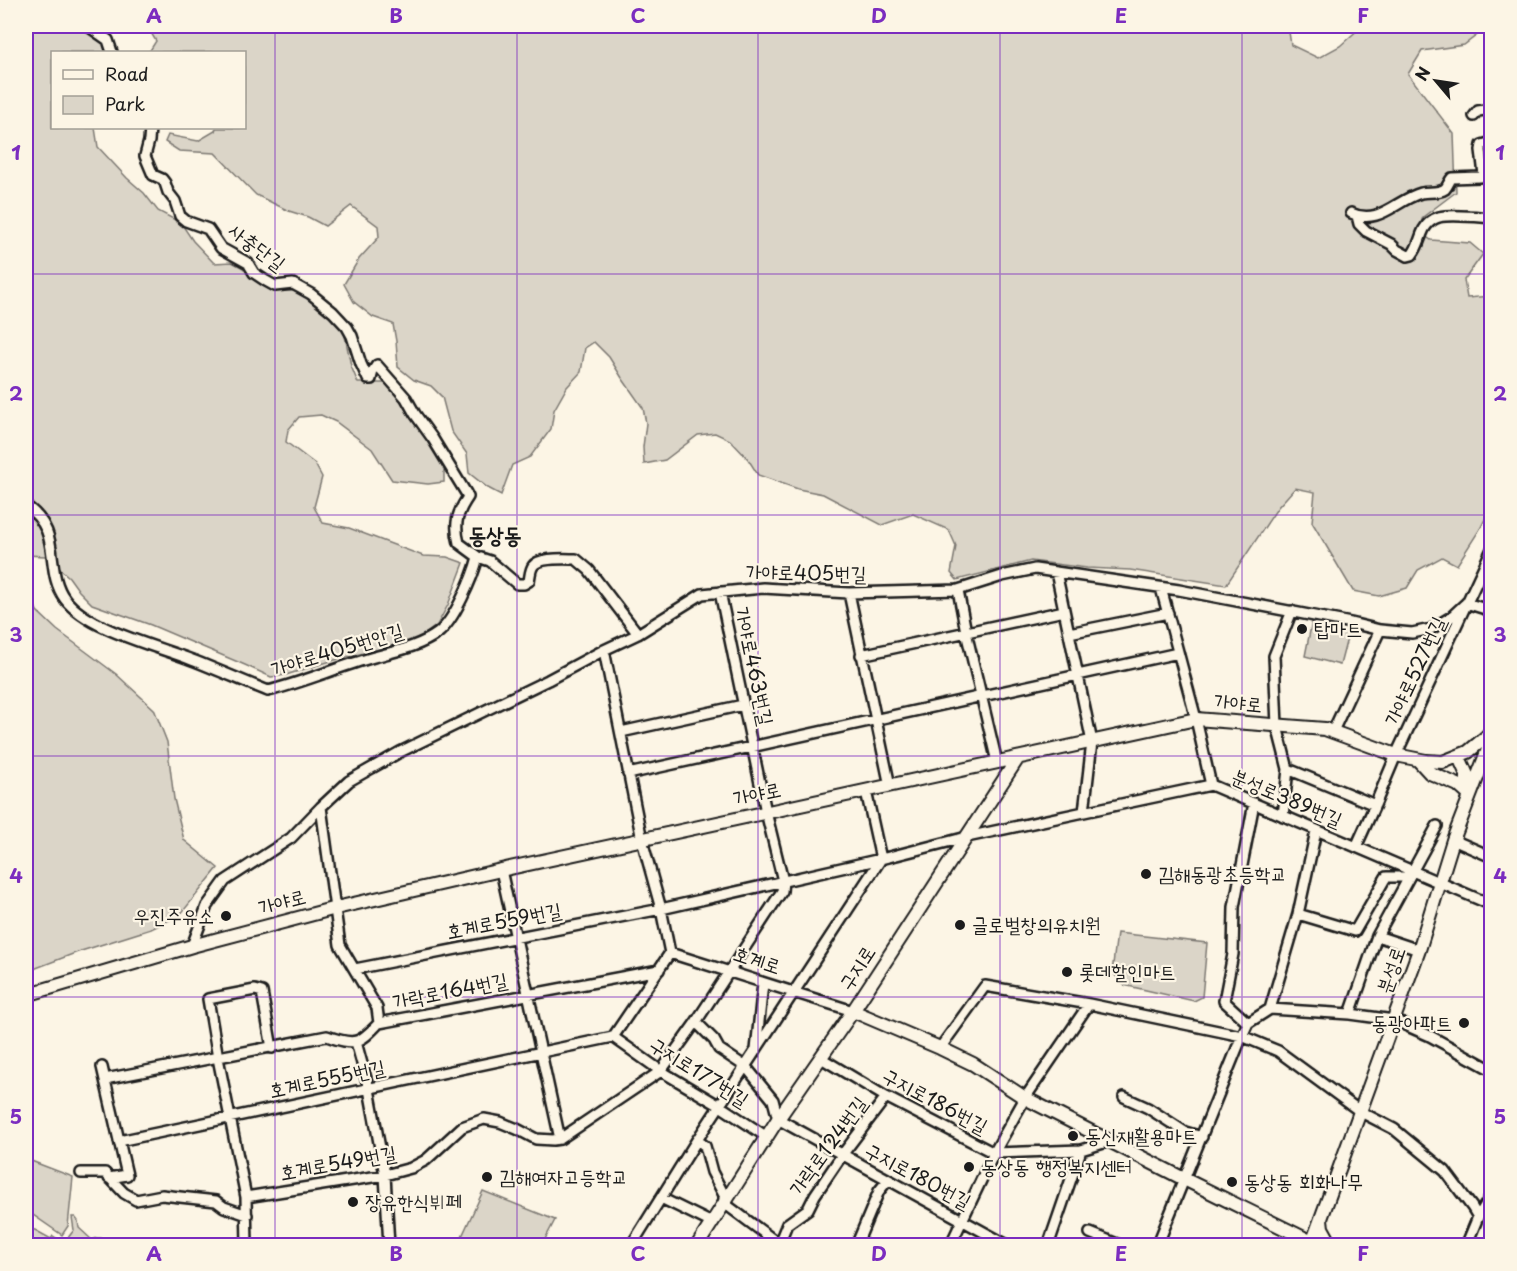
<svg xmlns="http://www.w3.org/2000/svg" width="1517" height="1271" font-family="'Playpen Sans','Poor Story',sans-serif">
<rect width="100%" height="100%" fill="#fcf5e5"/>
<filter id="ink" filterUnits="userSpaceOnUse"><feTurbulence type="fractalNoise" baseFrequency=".0167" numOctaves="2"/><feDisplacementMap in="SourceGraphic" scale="12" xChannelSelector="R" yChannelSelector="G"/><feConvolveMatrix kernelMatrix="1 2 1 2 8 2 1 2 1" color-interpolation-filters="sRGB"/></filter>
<g filter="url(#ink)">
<!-- green -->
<path fill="#dbd5c8" stroke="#7c7872" stroke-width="1.5" d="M26 26H86L101 38 107 52H52V128H95L98 147 127 178 144 193 158 211 181 223 193 241 214 263 232 262 251 272 273 289 303 292 342 321 351 366 358 383H391L444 464V482L428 484 392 480 372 449 336 422 321 415 299 417 288 430 286 442 315 464 322 477 314 507 323 523 349 528 423 556 447 557 464 563 448 605 437 625 417 640 331 661 286 675 271 677 245 665 151 625 92 604 79 591 69 577 45 556 26 555Z
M147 26H1294L1289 32 1291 45 1318 58 1340 46 1362 26H1489L1464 45 1422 51 1408 74 1454 134 1456 192 1423 217 1418 231 1431 240 1470 243 1483 254 1464 280 1467 298 1491 296V507L1480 529 1457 565 1442 557 1418 570 1407 588 1379 596 1353 591 1312 522 1315 492 1295 488 1278 507 1226 585 1130 570 1087 568 1031 561 957 580 951 573 956 546 949 530 913 514 882 525 823 494 798 489 758 475 748 459 730 440 715 433 698 435 665 460 644 464 643 447 646 423 643 408 622 378 609 357 594 342 585 348 581 372 567 387 554 410 551 429 530 457 512 465 501 495 488 488 469 473 467 454 451 431 442 397 431 386 414 380 398 367 396 341 393 324 373 317 354 302 344 284 359 259 379 237 378 226 351 206 325 226 308 217 289 211 256 195 215 153 179 151 165 142 168 135 198 141 215 131 216 128H244V52H149L156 41Z
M26 583 37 611 57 630 116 674 154 709 167 742 174 799 184 840 218 868 180 915 151 929 78 952 26 972Z
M1313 616 1351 623 1340 665 1305 656Z
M1117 933 1207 943 1202 997 1194 1001 1124 985 1112 972Z
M26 1159 73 1177 68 1226 62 1235 30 1213 26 1212Z
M483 1191 555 1220 542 1245H458Z
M72 1217H75L78 1221 79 1228 92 1240 97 1238H101L108 1245H26V1229L35 1230 51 1239 53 1236 64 1243 74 1230Z"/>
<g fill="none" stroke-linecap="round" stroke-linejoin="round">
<!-- minor casing -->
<g stroke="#1c1c1c" stroke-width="14">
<path id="minor" d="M88 26 108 40 112 52
M1474 116 1478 111 1492 109
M150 128 149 141 145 156 153 175 162 179 165 183 168 192 175 201 180 216 186 221 208 229 221 248 248 263 254 273 266 281 275 286 293 284 311 294 333 312 347 327 352 336 361 364 368 379H371L373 371 377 365 406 398 415 414 433 439 466 493 468 497C457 513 454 524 459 543L478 557
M1351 213C1379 226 1396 200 1421 193 1428 191 1438 194 1445 189 1448 186 1449 181 1452 178L1480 177 1484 175 1481 150 1482 145 1492 142
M1357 216 1359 224 1366 231 1391 244 1397 250 1408 256 1412 255C1419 246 1419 239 1424 229 1427 224 1432 219 1439 217 1452 214 1478 217 1492 218
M26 506C64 532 43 569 65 599 88 630 157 646 192 660 218 670 243 681 268 691 304 682 338 667 374 657 396 651 419 647 438 633 454 621 473 577 478 557L490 561 517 584H524L529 581C530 577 530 570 533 566 539 557 565 559 576 559L589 570 638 634
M1161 588 1196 719 1211 785 1492 905
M958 590 966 632 997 762
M849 593 890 786
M1466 603 1492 611
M1069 633 1168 613
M604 650 642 840 661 909 670 953 853 1011
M861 655 1064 611
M1333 731 1380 630
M621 732 743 705
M1288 769 1375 805
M628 774 1178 653
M1084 812 1211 785
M1283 816 1288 769 1277 726 1274 656 1292 611
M1453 840 1492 857
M1356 847 1375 805 1396 755 1492 549
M501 870 560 1139
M1298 914 1355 931 1386 877H1409
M1377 936 1419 950
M192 946 207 906 225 881 291 838 321 807 349 781 400 752 548 680 604 650 638 634 702 594 763 588 849 593 958 590 1002 576 1035 569 1179 590 1351 623 1380 630 1412 633 1431 629 1451 617 1466 603
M355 969 661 909 881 859 967 837 1084 812 1092 742 1056 572
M1270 1009 1350 1014 1394 1020 1430 1036 1492 1070
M1350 1014 1377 936 1437 826
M696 1022 714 1040 719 1049 746 1067 773 1100 778 1119 1009 1246
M379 1023 659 970
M1248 1023 1224 1001 1233 954 1234 907 1254 803
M613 1037 661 1071 720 1106 767 1137
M356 1042 369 1089 385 1175 389 1246
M940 1048 985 986 1089 1004 1242 1036 1278 1051 1361 1112 1394 1129 1445 1171 1472 1207 1478 1217
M756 1050 763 983
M821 1058 886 1097 994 1153 1081 1150 1110 1141
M102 1067 127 1175 109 1178
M105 1079 327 1036C355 1046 359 1044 379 1023L377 1008 340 945 321 807
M1124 1097 1148 1108 1185 1132 1202 1137
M697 1140 705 1146 712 1172 724 1195V1203L779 1244
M119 1141 613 1037 670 953
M81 1173H105L124 1193 136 1200 162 1195 216 1201 224 1207 247 1215
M246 1197 385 1175 411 1168 426 1160 462 1127 484 1119 500 1122 517 1129 536 1139 553 1140 560 1139 661 1071 696 1022 782 891 783 881 766 812 720 592
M661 1198 712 1223
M1090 1233 1122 1246
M247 1246 246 1197 218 1058 208 999 255 990 262 992 272 1048
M631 1246 697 1140 881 859 866 791
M778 1246 787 1224 808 1209 815 1195 842 1155 886 1097
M856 1246 879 1191 888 1180
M950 1246 994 1153 1025 1098 1089 1004
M1048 1246 1081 1150
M1157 1246 1242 1036 1248 1023 1270 1009 1298 914 1316 831
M1466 1246 1478 1217 1492 1194"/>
</g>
<!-- major casing -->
<g stroke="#1c1c1c" stroke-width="16">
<path id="major" d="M1459 757 1467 775V793
M1418 760 1430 773 1458 785 1467 793
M26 995 192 946 336 908 501 870 1196 719 1325 729 1396 755 1426 761 1443 762 1468 752 1486 737 1492 730
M853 1011 940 1048 973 1064 1025 1098 1184 1179 1320 1246
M1321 1219 1322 1228 1332 1246
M697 1246 778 1119 853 1011 1018 758
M1311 1246 1419 950 1453 840 1492 739"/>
</g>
<!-- minor -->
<use href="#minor" stroke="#fcf5e5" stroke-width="9"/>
<!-- major -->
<use href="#major" stroke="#fcf5e5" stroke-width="12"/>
</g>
</g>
<!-- grid -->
<path fill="none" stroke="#7b2cbf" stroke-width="1.5" stroke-opacity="0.55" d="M275 26V1246M517 26V1246M758 26V1246M1000 26V1246M1242 26V1246M26 274H1492M26 515H1492M26 756H1492M26 997H1492"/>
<!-- markers -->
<g fill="#1c1c1c" stroke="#fcf5e5" stroke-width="2">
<circle cx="1302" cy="629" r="6"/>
<circle cx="1146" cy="874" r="6"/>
<circle cx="226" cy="916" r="6"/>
<circle cx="960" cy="925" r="6"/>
<circle cx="1067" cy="972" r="6"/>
<circle cx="1464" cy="1023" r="6"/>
<circle cx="1073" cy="1136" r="6"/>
<circle cx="969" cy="1167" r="6"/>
<circle cx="487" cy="1177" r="6"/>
<circle cx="1232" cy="1182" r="6"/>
<circle cx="353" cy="1202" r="6"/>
</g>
<g text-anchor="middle" stroke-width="4.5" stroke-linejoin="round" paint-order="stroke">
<!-- street labels -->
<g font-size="20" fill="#1c1c1c" stroke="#fcf5e5">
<text transform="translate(257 247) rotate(37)" y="7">사충단길</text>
<text transform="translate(806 573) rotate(1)" y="7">가야로405번길</text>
<text transform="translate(337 650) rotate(-17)" y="7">가야로405번안길</text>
<text transform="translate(754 666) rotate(78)" y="7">가야로463번길</text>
<text transform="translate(1415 671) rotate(-65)" y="7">가야로527번길</text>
<text transform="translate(1238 703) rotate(5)" y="7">가야로</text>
<text transform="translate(757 794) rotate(-12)" y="7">가야로</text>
<text transform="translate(1287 798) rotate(23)" y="7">분성로389번길</text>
<text transform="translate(282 902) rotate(-15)" y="7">가야로</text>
<text transform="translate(504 921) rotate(-11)" y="7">호계로559번길</text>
<text transform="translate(757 960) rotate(18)" y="7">호계로</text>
<text transform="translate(857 968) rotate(-57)" y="7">구지로</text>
<text transform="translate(1391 970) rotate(-71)" y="7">분성로</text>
<text transform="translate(450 991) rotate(-11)" y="7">가락로164번길</text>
<text transform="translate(699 1072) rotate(32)" y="7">구지로177번길</text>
<text transform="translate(327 1079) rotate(-12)" y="7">호계로555번길</text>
<text transform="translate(935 1101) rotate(28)" y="7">구지로186번길</text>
<text transform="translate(828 1146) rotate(-54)" y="7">가락로124번길</text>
<text transform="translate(338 1163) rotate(-10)" y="7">호계로549번길</text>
<text transform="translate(918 1176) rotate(28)" y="7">구지로180번길</text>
</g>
<!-- poi labels -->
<g font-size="20" fill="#1c1c1c" stroke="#fcf5e5" text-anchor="start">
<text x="1314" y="636">탑마트</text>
<text x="1158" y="881">김해동광초등학교</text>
<text x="214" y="923" text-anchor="end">우진주유소</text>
<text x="972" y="932">글로벌창의유치원</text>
<text x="1079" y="979">롯데할인마트</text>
<text x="1452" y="1030" text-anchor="end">동광아파트</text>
<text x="1085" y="1143">동신재활용마트</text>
<text x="981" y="1174">동상동 행정복지센터</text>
<text x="499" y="1184">김해여자고등학교</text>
<text x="1244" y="1189">동상동 회화나무</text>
<text x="365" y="1209">장유한식뷔페</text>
</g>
<!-- quarter labels -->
<g font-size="22" font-weight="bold" fill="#1c1c1c" stroke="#fcf5e5">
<text x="495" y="543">동상동</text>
</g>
</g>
<!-- margin -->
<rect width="1517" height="1271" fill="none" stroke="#fcf5e5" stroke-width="66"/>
<!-- legend -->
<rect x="51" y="51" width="195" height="78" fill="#fcf5e5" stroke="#a29e95" stroke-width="1.5"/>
<rect x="63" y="70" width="30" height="9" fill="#fcf5e5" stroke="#a29e95" stroke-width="1.5"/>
<text x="105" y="81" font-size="18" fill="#1c1c1c">Road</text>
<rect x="63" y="96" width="30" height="18" fill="#dbd5c8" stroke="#a29e95" stroke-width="1.5"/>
<text x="105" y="111" font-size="18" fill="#1c1c1c">Park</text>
<!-- north arrow -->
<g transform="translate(1436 81) rotate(299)" stroke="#fcf5e5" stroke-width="4.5" paint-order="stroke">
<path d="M0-4.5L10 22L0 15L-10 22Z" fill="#1c1c1c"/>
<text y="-9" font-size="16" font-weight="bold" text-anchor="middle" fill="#1c1c1c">N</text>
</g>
<rect x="33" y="33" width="1451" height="1205" fill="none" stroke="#7b2cbf" stroke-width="2"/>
<g font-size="20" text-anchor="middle" font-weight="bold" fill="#7b2cbf">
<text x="154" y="23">A</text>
<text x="396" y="23">B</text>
<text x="638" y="23">C</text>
<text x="879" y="23">D</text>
<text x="1121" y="23">E</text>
<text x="1363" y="23">F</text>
<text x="16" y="160">1</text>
<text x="1500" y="160">1</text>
<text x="16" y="401">2</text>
<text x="1500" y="401">2</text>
<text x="16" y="642">3</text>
<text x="1500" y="642">3</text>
<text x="16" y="883">4</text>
<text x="1500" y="883">4</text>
<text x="16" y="1124">5</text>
<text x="1500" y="1124">5</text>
<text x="154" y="1261">A</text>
<text x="396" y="1261">B</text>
<text x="638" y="1261">C</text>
<text x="879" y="1261">D</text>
<text x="1121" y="1261">E</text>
<text x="1363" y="1261">F</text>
</g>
</svg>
